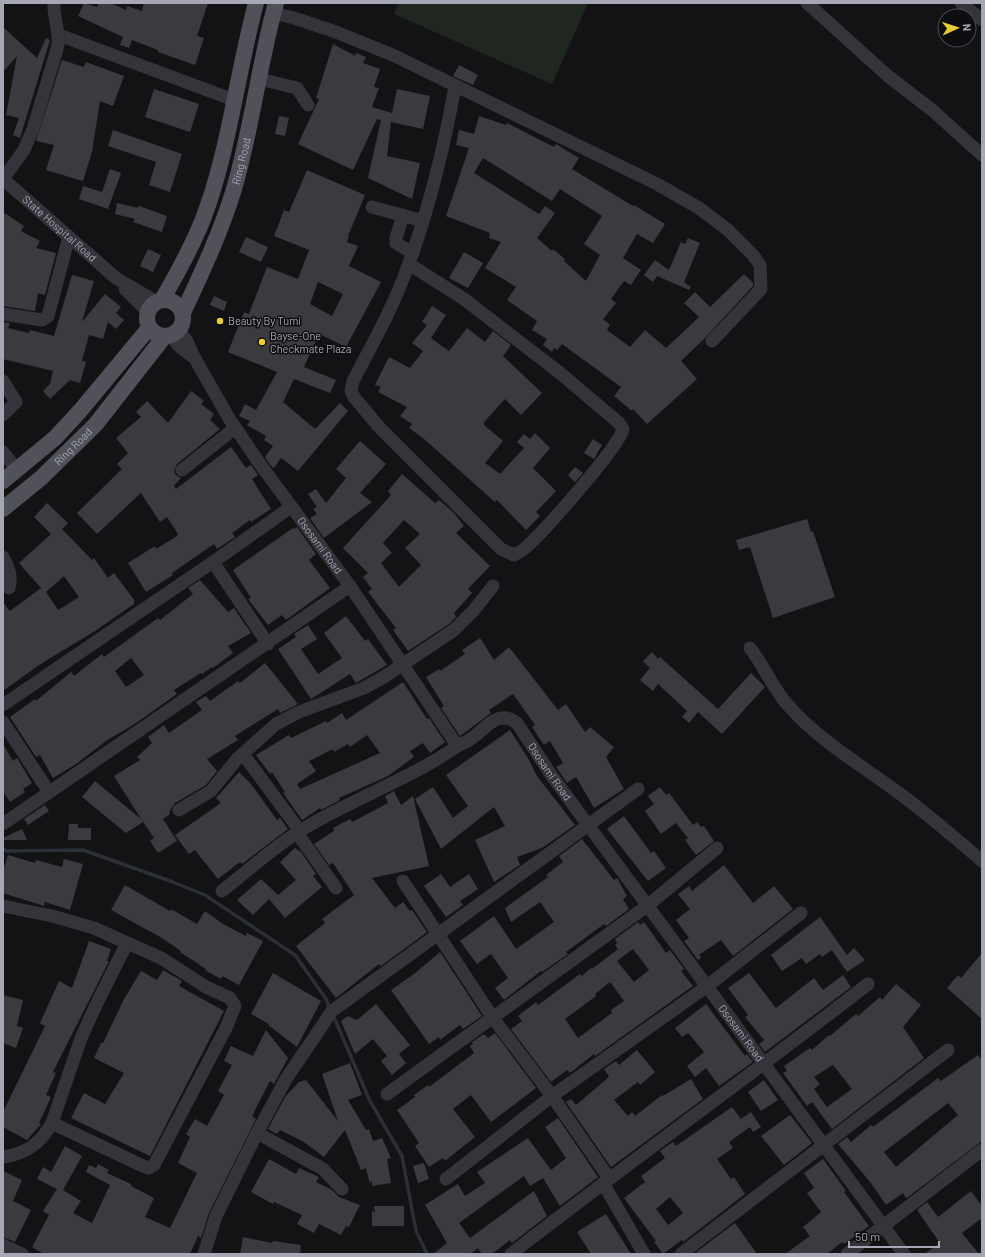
<svg xmlns="http://www.w3.org/2000/svg" width="985" height="1257" font-family="Barlow,sans-serif">
<rect width="100%" height="100%" fill="#131315"/>
<!-- green -->
<path fill="#202721" d="M398 3H588L552 84 394 14Z"/>
<g fill="none" stroke-linecap="round" stroke-linejoin="round">
<!-- stream -->
<path stroke="#2a2f38" stroke-width="3.5" d="M3 849 6 851 83 850 173 882 205 895 295 955 326 999 330 1010
M333 1015 370 1101 402 1156 416 1231 427 1254"/>
</g>
<!-- building -->
<path fill="#3b3b3f" fill-rule="evenodd" d="M84 3 97 7 99 3H111L126 10 127 6 142 11 144 3H208L197 36 204 38 195 65 158 52V50L132 40 129 48 120 45 123 37 78 16Z
M3 27 37 58 46 38 50 40 20 138 13 135 19 118 6 115 17 56 3 72Z
M333 44 355 56 356 53 366 57 363 63 380 69 374 87 379 88 372 107 392 113 397 89 430 96 423 129 391 122 387 156 420 163 412 199 368 178 381 120 377 119 353 170 298 144 319 99 316 98Z
M62 60 84 67 86 62 124 76 113 106 100 101 92 152 83 181 46 170 54 145 36 141Z
M459 65 478 75 473 85 453 76Z
M154 89 199 104 190 132 145 117Z
M279 116 289 118 285 136 275 134Z
M479 116 506 125 507 123 554 147 556 144 579 158 572 169 633 206 634 205 665 224 653 243 637 234 623 258 641 270 631 285 624 281 611 299 616 303 603 319 610 325 607 330 630 347 645 330 666 348 699 317 684 303 695 292 710 307 744 274 753 283V286L705 338 681 361 697 379 647 424 633 409 632 411 614 396 621 387 562 344 557 350 554 348 552 352 543 345 547 339 532 330 537 321 507 300 516 287 485 268 501 242 489 238 490 233 446 216 469 148 456 145 459 130 474 134ZM483 158 552 201 560 189 602 216 584 244 600 255 586 281 564 261 565 259 553 249 552 251 537 238 555 213 545 206 539 214 474 173Z
M113 130 182 154 170 192 149 185 156 162 108 146Z
M110 169 121 173 108 209 79 199 83 186 102 192Z
M307 170 365 195 348 236H349L347 242 358 246 349 266 381 282 346 347 319 334 304 367 336 380 330 393 294 379 283 402 315 429 340 403 348 411 298 471 281 458 274 468 271 466 265 457 273 446 264 440 266 436 247 425 250 421 239 416 245 404 256 410 277 372 228 352 244 312 249 314 267 267 298 279 309 250 274 236 284 210 289 212ZM318 282 343 294 332 316 310 304Z
M117 203 138 208 139 206 167 216 162 232 133 222 135 219 115 214Z
M3 212 24 226 21 231 40 241 36 248 56 253 45 295 38 293 35 311 3 306Z
M246 237 268 247 261 262 239 252Z
M688 238 700 243 684 282 691 287 689 290 657 276 653 282 644 275 655 260 669 270 681 242 685 244Z
M148 249 161 255 153 272 140 266Z
M464 252 483 263 468 288 449 278Z
M72 275 94 281 82 322 105 294 121 307 116 313 124 320 116 329 108 322 103 339 89 335 82 361 86 362 80 383 70 380 50 399 43 391 50 384 53 371 3 359V322L10 323 8 328 29 333 30 330 54 336Z
M214 296 227 302 224 311 210 305Z
M432 306 446 315 431 338 449 351 467 328 485 342 493 331 511 345 503 356 542 393 521 415 505 399 484 422V425L503 441 485 463 500 474 524 448 517 442 524 434 530 439 535 433 550 448 533 468 556 491 536 512 540 516 526 530 497 500 495 502 423 438 409 428 412 424 400 416 407 407 378 392 381 387 375 385 389 357 410 368 423 351 412 343 427 325 422 322Z
M191 391 204 401 201 404 214 414 210 420 220 429 177 464 174 472 176 475 181 478 174 486 176 489 231 447 246 468 251 465 258 475 252 479 271 509 251 522 250 520 232 533 235 537 217 549 214 544 172 573 173 575 146 592 128 563 155 546 156 549 177 536 178 534 167 517 160 522 141 493 97 534 77 513 122 469 117 464 128 453 116 438 141 417 136 412 147 401 168 423Z
M593 439 602 445 594 459 584 453Z
M360 441 386 464 360 493 372 502 324 538 310 518 317 514 313 509 317 507 308 494 316 489 326 503 346 478 336 469Z
M575 467 583 473 575 482 568 475Z
M402 474 435 503 439 500 454 513 464 526 456 533 490 566 468 589 472 593 454 613 456 617 449 624 408 651 393 630 396 628 368 592 372 589 363 577 368 573 343 548 391 495 388 491ZM404 520 420 534 405 548 421 565 399 587 381 563 392 553 383 543Z
M47 503 68 523 62 529 92 560 94 558 108 578 114 573 134 600V604L95 631 39 665 3 691V602L10 611 41 588 19 563 51 534 34 517ZM64 576 79 597 58 610 46 592Z
M807 519 811 532 813 531 835 597 773 618 750 547 739 550 736 540Z
M297 527 316 554 309 560 330 588 286 620 282 615 268 625 248 599 251 598 233 570 293 528 294 529Z
M200 580 228 612 234 608 251 633 228 646 233 653 213 668 212 667 202 674 201 673 174 690 177 694 136 723 106 741 76 764 53 778 40 755 36 757 10 717 35 699 36 701 71 672 74 676 102 654 104 657 158 618 160 620 193 594 188 588ZM131 658 144 675 126 687 115 671Z
M346 616 365 641 368 639 387 665 356 683 350 674 311 699 278 649 296 637 294 634 308 625 317 639 301 649 318 674 342 658 324 633Z
M480 638 494 660 509 647 558 710 566 704 585 732 590 727 614 747 606 757 624 789 594 808 576 777 567 783 559 771 556 767 563 763 550 741 544 745 532 727 535 725 513 694 489 710 491 713 460 736 441 708 444 706 426 677 439 669 440 671 465 654 462 650Z
M652 652 658 659 660 657 718 709 751 673 765 687 722 734 698 712 689 723 682 717 687 711 658 684 653 691 640 680 650 668 643 661Z
M265 663 298 704 280 713 278 709 235 736 238 740 207 759 217 771 206 785 175 803 169 812 170 814 163 819 177 841 158 853 150 841 154 838 143 822 126 833 82 797 95 781 141 819 114 776 140 760 137 757 152 743 148 737 164 725 169 733 202 710 196 702 206 696 210 701 238 681 240 683Z
M403 682 427 719 429 718 445 742 430 753 423 743 410 751 414 757 388 776 339 798 340 800 321 810 320 808 302 820 283 793 285 792 272 772 270 774 256 755 289 735 291 738 326 721 327 723 342 713 346 720ZM367 735 380 753 300 789 297 784 316 771 309 761 333 749 334 752 348 744 350 747Z
M510 730 529 760 537 776 575 825 542 848 517 857 520 865 494 882 475 840 505 826 494 807 441 849 415 799 433 787 453 818 468 806 446 775Z
M3 744 13 761 17 758 32 783 23 789 25 792 10 802 3 791Z
M239 772 251 784 277 820 280 818 288 829 242 864 240 862 218 879 195 850 189 854 175 835 221 803 216 798Z
M660 787 666 795 669 793 693 825 697 822 701 827 704 826 714 841 696 855 685 840 688 838 676 823 661 834 645 811 654 804 648 796Z
M394 791 401 805 413 796 429 866 372 878 395 908 403 902 410 911 412 910 427 932 381 966 379 964 336 998 296 946 325 923 322 919 354 895 333 863 329 865 314 844 334 831 333 828 350 819 352 822 388 803 385 796Z
M45 805 49 811 28 825 24 819Z
M624 816 651 853 654 851 666 868 648 881 607 829Z
M69 824H78V828H91V840H68Z
M22 829 27 840H3V838Z
M582 839 614 880 617 878 627 896 623 899 629 909 606 926 604 924 566 952 568 954 542 972 541 971 504 1000 495 988 508 978 491 954 477 964 460 941 494 916 516 949 554 922 540 902 511 922 505 908 548 877 546 875 563 862 559 856Z
M295 848 301 852 316 874 313 876 322 887 285 918 269 899 253 915 237 900 261 879 278 895 296 880 280 862Z
M8 855 35 863 36 860 62 867 64 859 83 864 70 910 45 902 44 906 3 893V871Z
M724 865 753 903 774 886 793 909 733 956 721 940 699 955 701 958 698 960 684 941 689 938 676 920 690 909 678 894 689 886 692 891Z
M441 874 450 887 469 874 478 889 460 901 463 905 446 917 424 886Z
M125 885 170 911 171 909 197 924 205 911 223 924 246 936 247 933 263 941 239 985 222 976 221 979 205 970 206 969 180 952 181 951 162 938 111 910Z
M820 917 847 955 854 948 865 960 847 972 832 950 822 957 820 954 806 964 802 958 782 971 771 955Z
M638 922 640 925 644 922 666 953 670 950 684 969 681 971 693 986 595 1056 594 1054 570 1073 567 1070 551 1082 511 1029 522 1021 518 1016 536 1002 538 1005 580 974 582 976 591 968 592 969 618 949 615 945 617 943 615 939ZM633 949 649 970 634 982 617 961ZM610 982 624 1001 611 1010 612 1013 578 1038 565 1019 596 996 595 994Z
M89 941 111 949 107 961H109L53 1072 56 1073 46 1095 51 1097 39 1123 41 1124 27 1140 3 1127V1112L45 1026 40 1023 59 981 72 988Z
M440 952 482 1016 463 1029 460 1025 440 1040 439 1037 429 1044 391 990 414 974Z
M982 953V1019L947 988 958 975 961 978Z
M163 970 182 981 179 986 224 1011 150 1156 71 1118 84 1093 105 1104 124 1073 94 1058 101 1043H103L124 999 141 971 157 980Z
M273 973 321 1001 297 1047 268 1025 269 1024 251 1014Z
M749 973 776 1008 814 978 823 990 843 975 851 987 765 1052 759 1044 764 1040 745 1017 748 1015 728 988Z
M896 984 921 1005 903 1027 924 1058 832 1129 812 1102 807 1106 783 1073 787 1071 784 1066 810 1048 812 1050 829 1035 830 1036 856 1014 858 1016 880 997 882 1000ZM833 1065 852 1089 827 1107 814 1089 820 1084 814 1077Z
M3 995 23 1000 17 1026 23 1028 16 1048 3 1043Z
M376 1004 410 1045 399 1054 406 1063 392 1075 381 1061 387 1056 373 1039 355 1054 341 1021 348 1016 357 1020Z
M706 1004 745 1056 747 1054 753 1062 719 1086 706 1068 695 1077 687 1066 704 1052 688 1033 682 1037 675 1028Z
M266 1030 288 1058 274 1084 270 1081 252 1116 256 1119 209 1213 201 1238 198 1236 190 1254H44L32 1247 49 1215 43 1211 57 1189 37 1179 43 1167 51 1172 65 1146 82 1156 63 1190 81 1201 73 1213 92 1223 110 1185 86 1172 89 1165 96 1168 98 1164 109 1170 107 1173 131 1184V1186L154 1198 145 1217 170 1228 197 1173 178 1163 190 1137 186 1134 195 1119 207 1126 224 1095 218 1091 232 1065 224 1061 231 1046 253 1056Z
M495 1033 536 1088 491 1122 471 1095 453 1109 475 1137 445 1161 443 1158 429 1167 415 1146 419 1143 397 1110 415 1097 414 1095 428 1085 429 1087 474 1053 470 1046 473 1044 472 1042 484 1034 488 1038Z
M637 1050 655 1072 640 1085 638 1082 614 1100 628 1116 632 1112 635 1116 662 1095 663 1096 691 1079 703 1099 611 1167 566 1102 571 1099 576 1105 609 1077 604 1069 616 1061 619 1065Z
M978 1055 982 1060V1141L908 1197 906 1198 903 1193 886 1205 871 1183 838 1144 847 1137 851 1142 871 1125 873 1127 938 1078 941 1081ZM948 1103 958 1115 896 1167 884 1152Z
M350 1063 362 1095 348 1100 366 1130 369 1129 373 1141 382 1138 391 1158 387 1159 391 1183 372 1186V1180L370 1184 366 1168 361 1170 345 1130 324 1157 304 1142 280 1130 277 1134 268 1129 285 1097 299 1082 306 1080 338 1121 322 1074Z
M764 1080 778 1100 761 1111 748 1092Z
M732 1107 741 1119 751 1112 761 1127 753 1132 750 1127 729 1142 733 1148 717 1159 731 1179 734 1177 745 1194 683 1242 682 1240 663 1254 654 1242 656 1241 624 1198 645 1182 641 1176 665 1158 660 1151 673 1142 676 1146ZM670 1197 683 1213 668 1225 656 1209Z
M790 1115 812 1143 784 1165 761 1136Z
M558 1118 598 1177 560 1206 543 1178 530 1186 524 1176 459 1223 470 1238 534 1191 547 1216 512 1243 510 1240 492 1254H482L478 1248 470 1254H433L447 1243 425 1205 458 1184 465 1196 485 1183 477 1172 528 1138 551 1170 566 1158 545 1127Z
M269 1159 296 1174 299 1168 319 1177 316 1182 332 1190 339 1197 360 1205 349 1227 346 1226 341 1235 319 1224 314 1233 297 1224 302 1215 274 1202 273 1204 251 1192Z
M823 1159 846 1191 844 1192 869 1226 844 1244 842 1242 827 1254H785L810 1236 803 1227 821 1212 807 1193 814 1188 804 1173Z
M424 1163 429 1179 418 1183 413 1166Z
M3 1171 22 1180 13 1201 31 1210 15 1242 3 1237Z
M971 1191 982 1206V1218L962 1233 979 1254H924L940 1243 917 1210 927 1202 938 1217Z
M374 1206H404V1226H372V1211L375 1212Z
M606 1214 631 1254H591L577 1232Z
M735 1223 757 1254 695 1253Z
M243 1237 272 1243 273 1241 301 1245 300 1254H240Z"/>
<g fill="none" stroke-linecap="round" stroke-linejoin="round">
<!-- minor -->
<g stroke="#34343a" stroke-width="13">
<path d="M807 3 888 76 932 110 982 155"/>
<path d="M961 3 982 20"/>
<path d="M273 13 294 18 336 32 395 56 657 184 699 208 728 230 753 255 760 265 761 289 712 341"/>
<path d="M59 35 234 100"/>
<path d="M259 79 297 88 308 105"/>
<path id="s1" d="M3 179 116 278 157 302"/>
<path d="M3 179 24 150 33 129 58 46C60 31 53 18 54 3"/>
<path d="M372 207 423 221"/>
<path d="M403 215 396 238V243L413 253"/>
<path d="M409 264 464 299 560 373 619 423 623 429C619 447 542 534 524 549 521 552 517 553 514 555L501 549 379 427 354 397 351 391 353 381C373 343 395 304 409 263 430 206 444 147 455 87"/>
<path d="M125 289 148 312"/>
<path d="M3 314 42 320 48 316 69 237"/>
<path id="s2" d="M179 331 187 341 194 357 230 420 260 464 350 586 454 741 459 745C481 739 494 705 517 723L552 776 904 1254"/>
<path d="M171 336 179 346 192 356"/>
<path d="M3 381 16 402 3 415"/>
<path d="M3 452 17 470"/>
<path d="M182 470 235 428"/>
<path d="M3 557C9 568 12 576 9 588"/>
<path d="M213 562 268 644"/>
<path d="M750 648C764 666 772 687 787 704 816 738 856 762 892 788 923 810 953 836 982 861"/>
<path d="M3 705 213 562 291 507"/>
<path d="M3 722 49 792"/>
<path d="M243 754 300 831"/>
<path d="M179 810 211 791 237 759 276 724 299 712 364 688 384 677 454 630 474 610 493 586"/>
<path d="M3 824 350 586"/>
<path d="M297 833 336 888"/>
<path d="M403 881 493 1018 552 1096 609 1178"/>
<path d="M222 891C250 869 277 844 308 826 357 797 412 778 459 745"/>
<path d="M3 906 52 916 94 928 161 958 206 987 230 998 235 1006 226 1028 154 1165 149 1168 143 1166 52 1123"/>
<path d="M387 1094 647 906 717 848"/>
<path d="M257 1133 323 1169 342 1189"/>
<path d="M3 1157C26 1154 41 1143 52 1123L81 1038 96 1005 127 943"/>
<path d="M446 1179 552 1096 706 987 801 913"/>
<path d="M603 1183 644 1254"/>
<path d="M3 1245 22 1254"/>
<path d="M204 1254 216 1216 257 1133 286 1079 332 1011 638 789"/>
<path d="M511 1254C629 1162 750 1076 868 984"/>
<path d="M681 1254 948 1050"/>
<path d="M847 1254 982 1150"/>
</g>
<!-- major -->
<g stroke="#505159" stroke-width="16">
<circle cx="165" cy="318" r="18"/>
<path d="M162 300C177 274 192 247 203 219 229 152 237 73 256 3"/>
<path id="s3" d="M183 313C202 272 221 232 234 189 252 128 259 64 276 3"/>
<path d="M3 481 55 438 80 411 149 328"/>
<path id="s4" d="M3 509 41 478 96 424 164 337"/>
</g>
</g>
<!-- markers -->
<g fill="#eccd34" stroke="#0e0e10" stroke-width="1.5">
<circle cx="220" cy="321" r="4"/>
<circle cx="262" cy="342" r="4"/>
</g>
<g text-anchor="middle" stroke-width="3" stroke-linejoin="round" paint-order="stroke">
<!-- street labels -->
<g font-size="11" fill="#a5a7b5" stroke="#0e0e10">
<text dy="4" stroke="none"><textPath href="#s3" startOffset="163">Ring Road</textPath></text>
<text dy="4" stroke="none"><textPath href="#s1" startOffset="75">State Hospital Road</textPath></text>
<text dy="4" stroke="none"><textPath href="#s4" startOffset="94">Ring Road</textPath></text>
<text dy="4" stroke="none"><textPath href="#s2" startOffset="257">Ososami Road</textPath></text>
<text dy="4" stroke="none"><textPath href="#s2" startOffset="627">Ososami Road</textPath></text>
<text dy="4" stroke="none"><textPath href="#s2" startOffset="951">Ososami Road</textPath></text>
</g>
<!-- poi labels -->
<g font-size="11" fill="#a5a7b5" stroke="#0e0e10" text-anchor="start">
<text x="228" y="325">Beauty By Tumi</text>
<text x="270" y="340">Bayse-One<tspan x="270" dy="13">Checkmate Plaza</tspan></text>
</g>
</g>
<!-- border -->
<rect width="985" height="1257" fill="none" stroke="#a5a7b5" stroke-width="8"/>
<!-- north arrow -->
<g transform="translate(957 28) rotate(87)"><circle r="19" fill="#0e0e10" stroke="#4a4b52"/>
<path d="M0-3L7 15L0 10L-7 15Z" fill="#eccd34"/>
<text y="-6" font-size="11" font-weight="bold" text-anchor="middle" fill="#a5a7b5">N</text>
</g>
<!-- scale -->
<path d="M849 1241v6h90v-6" fill="none" stroke="#a5a7b5" stroke-width="2"/>
<text x="855" y="1241" font-size="12" fill="#a5a7b5" stroke="#0e0e10" stroke-width="3" paint-order="stroke">50 m</text>
</svg>
